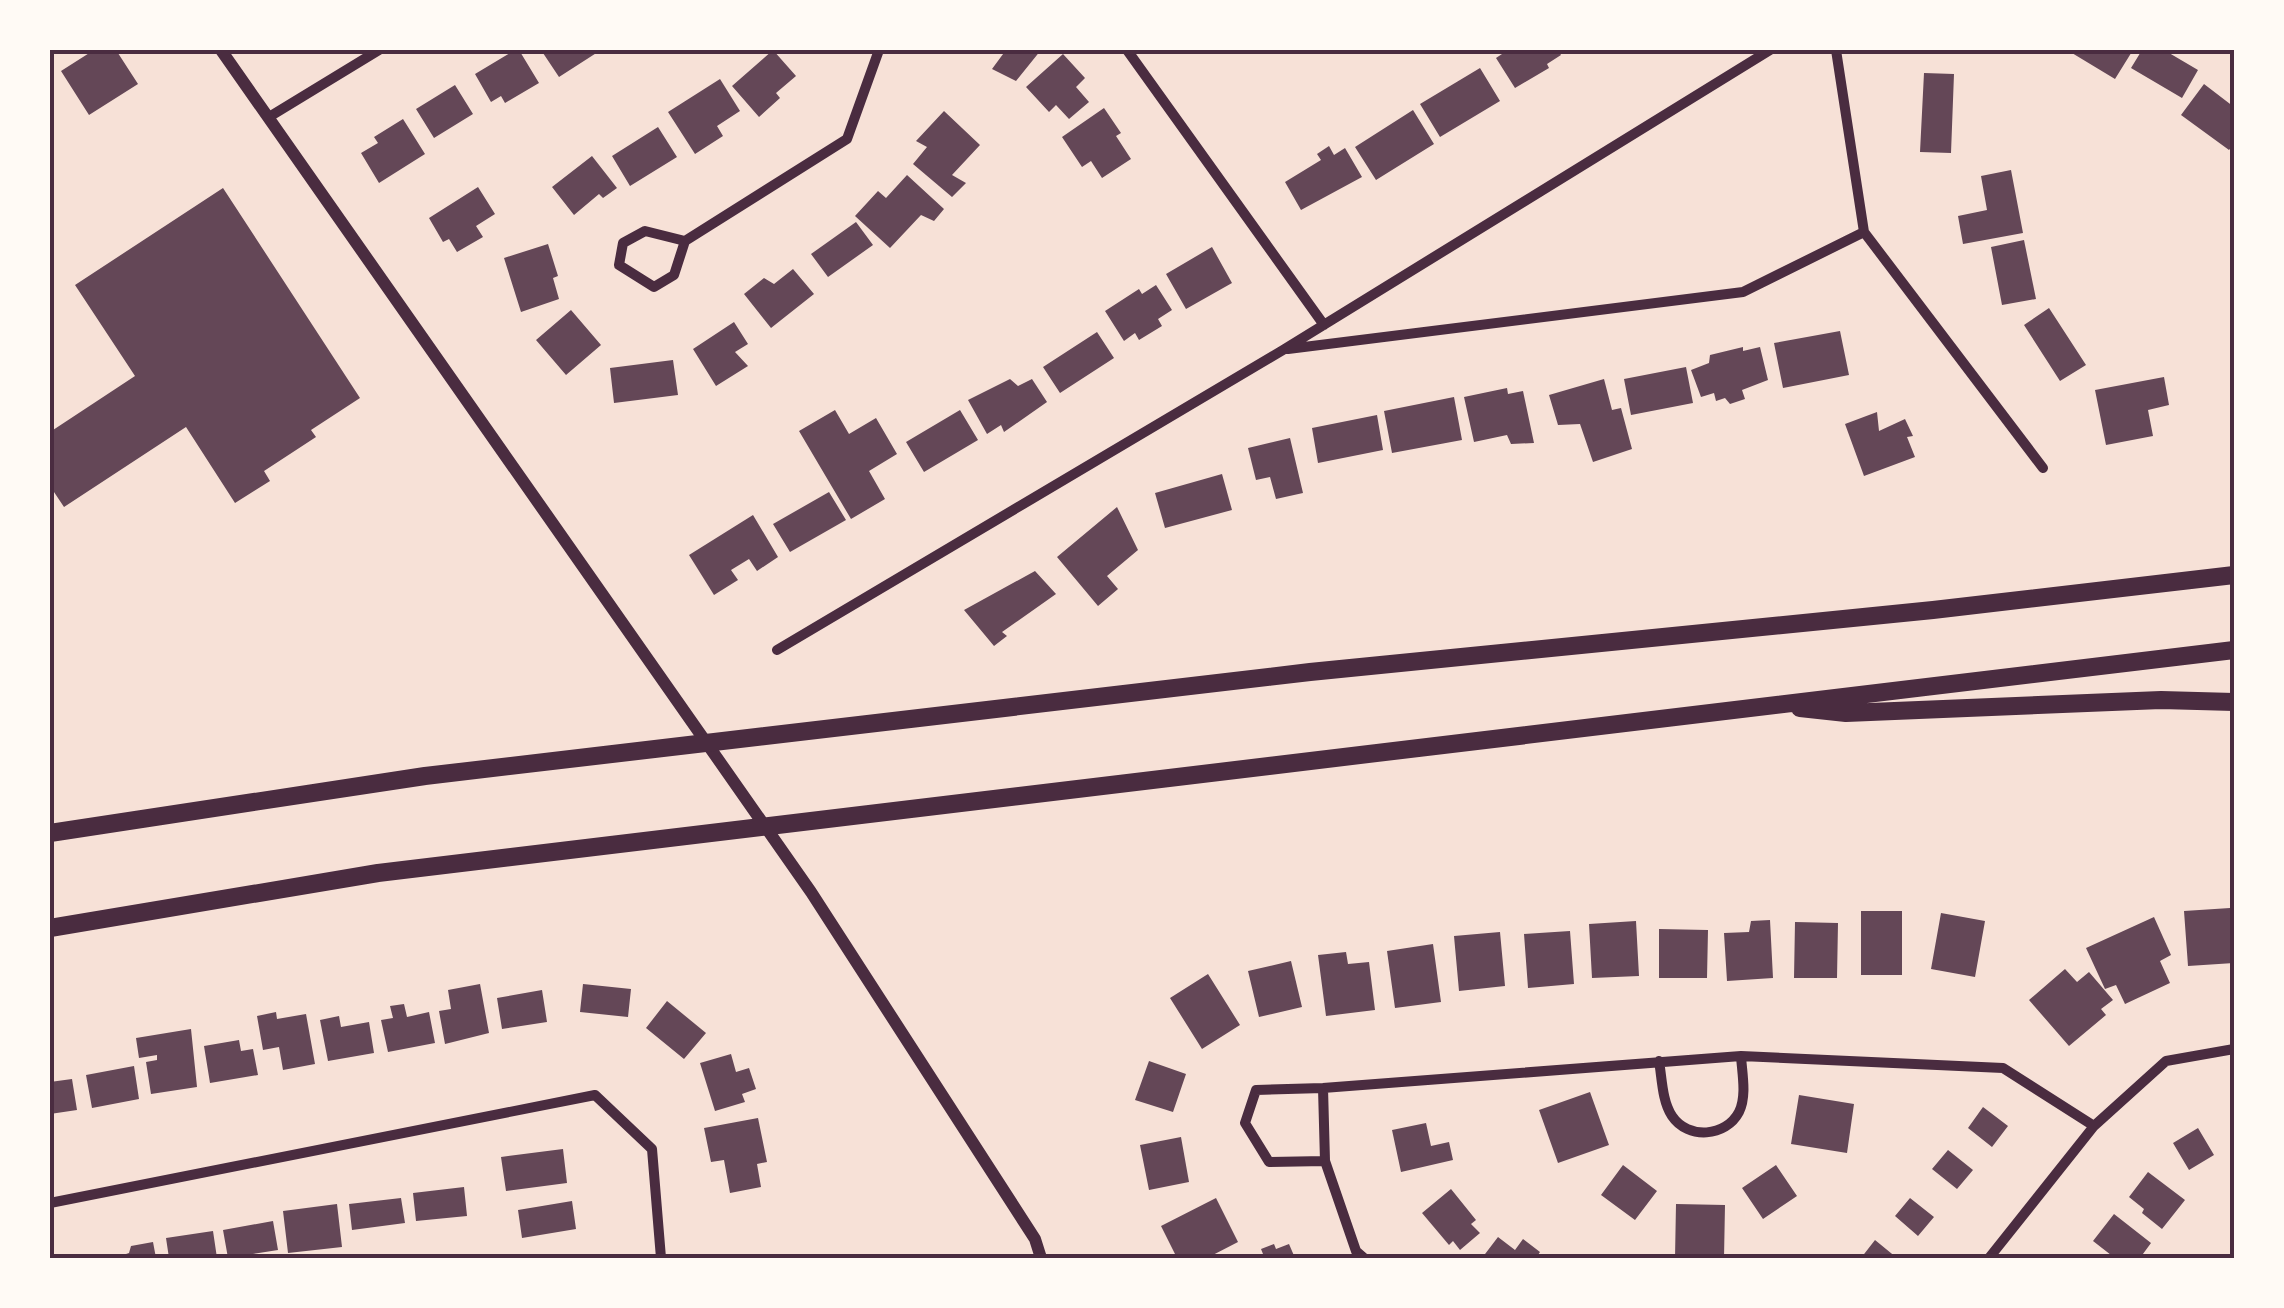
<svg xmlns="http://www.w3.org/2000/svg" width="2284" height="1308" font-family="Signika,sans-serif">
<rect width="100%" height="100%" fill="#f7e1d7"/>
<!-- building -->
<path fill="#644757" d="M94 50H116L138 84 89 115 61 71Z
M515 50H519L539 83 505 103 501 96 491 102 475 74Z
M541 50H601L559 77Z
M773 50 796 76 776 93 780 98 759 117 732 86Z
M1006 50H1041L1016 81 992 69Z
M1508 50H1558L1561 55 1547 64 1549 68 1515 88 1496 58Z
M2067 50H2133L2115 79Z
M2142 50H2164L2198 70 2182 98 2131 68Z
M1063 54 1085 78 1076 87 1089 102 1069 119 1056 105 1049 112 1026 87Z
M1480 68 1500 101 1440 137 1420 104Z
M1924 73 1954 74 1951 153 1920 152Z
M720 79 740 111 717 126 723 136 695 154 668 112Z
M2204 84 2234 107V144L2229 150 2181 115Z
M455 85 473 114 434 138 416 109Z
M1104 108 1121 133 1116 136 1131 159 1102 178 1091 161 1082 167 1062 137Z
M1413 110 1434 144 1376 180 1355 147Z
M944 111 980 145 952 175 966 183 952 197 913 164 927 147 916 141Z
M403 119 425 154 379 183 361 153 378 143 374 137Z
M658 127 677 157 630 186 612 156Z
M1329 146 1334 155 1345 148 1362 177 1301 210 1285 182 1321 160 1317 154Z
M592 156 617 188 603 198 599 194 574 215 552 187Z
M2011 170 2023 233 1963 244 1958 216 1987 210 1981 176Z
M907 175 944 209 934 221 921 215 890 248 855 216 878 191 886 198Z
M478 187 495 214 476 226 483 237 457 252 449 239 443 242 429 218Z
M223 188 360 398 311 430 316 437 264 471 270 481 235 503 186 427 64 507 50 486V432L135 376 75 285Z
M856 222 873 245 828 277 811 254Z
M2024 240 2036 299 2002 305 1991 247Z
M548 244 558 276 553 278 559 299 521 312 504 258Z
M1212 247 1232 283 1186 309 1166 274Z
M793 269 814 294 771 328 744 294 764 278 774 284Z
M1156 285 1172 310 1158 319 1162 326 1139 340 1135 333 1124 341 1105 311 1139 289 1142 294Z
M2049 308 2086 365 2060 381 2024 325Z
M571 310 601 345 566 375 536 340Z
M734 322 748 344 735 352 748 366 716 386 693 349Z
M1840 331 1849 375 1783 388 1774 343Z
M1097 332 1114 358 1060 393 1043 367Z
M1743 347V351L1760 347 1768 380 1742 390 1745 399 1730 404 1725 398 1716 401 1714 393 1701 397 1691 370 1709 363 1710 355Z
M673 360 678 395 614 403 610 368Z
M1686 367 1693 403 1631 415 1624 379Z
M2164 377 2169 405 2148 410 2153 436 2106 445 2095 390Z
M1010 379 1018 386 1032 379 1047 402 1004 432 1001 425 987 434 968 400Z
M1604 379 1612 410 1621 408 1632 449 1593 462 1580 424 1558 425 1549 395Z
M1507 388 1508 394 1523 391 1534 443 1511 444 1507 435 1474 442 1464 397Z
M1454 397 1462 440 1392 453 1384 411Z
M835 410 849 434 876 418 897 454 869 471 885 499 851 519 799 431Z
M960 410 978 440 924 472 906 442Z
M1877 412 1879 431 1905 419 1913 436 1907 437 1915 457 1864 476 1845 424Z
M1377 415 1383 450 1318 463 1312 428Z
M1290 438 1303 493 1276 499 1270 477 1256 480 1248 448Z
M1222 474 1232 510 1165 528 1155 493Z
M829 492 846 520 790 552 773 524Z
M1117 507 1138 550 1107 576 1118 589 1098 606 1057 557Z
M753 515 778 557 757 571 749 559 731 570 738 580 714 595 689 555Z
M1035 571 1056 594 1002 632 1007 636 994 646 964 610Z
M2230 908 2234 963 2188 966 2184 911Z
M1861 911H1902V975H1861Z
M1941 913 1985 921 1975 977 1931 969Z
M2154 917 2171 955 2160 961 2170 983 2125 1004 2116 985 2105 989 2086 948Z
M1770 920 1773 978 1727 981 1724 933 1749 932 1751 921Z
M1636 921 1639 976 1592 978 1589 924Z
M1795 922 1838 923 1837 978H1794Z
M1659 929 1708 930 1707 978H1659Z
M1570 931 1574 984 1528 988 1524 934Z
M1500 932 1505 986 1459 991 1454 936Z
M1433 944 1441 1002 1395 1008 1387 951Z
M1346 952 1348 964 1369 962 1375 1010 1326 1016 1318 955Z
M1291 961 1302 1007 1259 1017 1248 971Z
M2065 969 2077 982 2089 972 2113 1000 2101 1009 2106 1015 2069 1046 2029 1000Z
M1208 974 1240 1025 1202 1049 1170 998Z
M480 984 489 1033 445 1044 439 1011 451 1009 448 990Z
M583 984 631 989 628 1017 580 1012Z
M542 990 547 1022 502 1029 497 998Z
M667 1001 706 1033 684 1059 646 1028Z
M404 1004 407 1017 429 1012 435 1043 388 1052 381 1020 393 1018 390 1006Z
M276 1012 277 1019 306 1014 315 1064 283 1070 279 1047 263 1050 257 1016Z
M339 1016 341 1027 369 1022 374 1053 328 1061 320 1020Z
M191 1029 197 1087 151 1094 146 1062 157 1060V1055L139 1058 136 1038Z
M239 1040 241 1051 253 1049 258 1075 210 1083 204 1046Z
M731 1054 736 1072 749 1068 756 1089 742 1094 745 1102 715 1111 700 1063Z
M1149 1061 1186 1074 1173 1112 1135 1100Z
M134 1066 139 1099 92 1108 86 1075Z
M72 1079 77 1110 50 1114V1082Z
M1590 1092 1609 1145 1558 1163 1539 1110Z
M1799 1095 1854 1104 1847 1153 1791 1144Z
M1983 1107 2008 1126 1992 1147 1968 1128Z
M758 1118 767 1162 757 1164 761 1187 730 1193 724 1160 711 1162 704 1128Z
M1426 1123 1431 1146 1449 1142 1453 1160 1401 1172 1392 1130Z
M2198 1128 2214 1155 2189 1170 2173 1143Z
M1181 1137 1189 1182 1149 1190 1140 1145Z
M563 1149 567 1183 506 1191 501 1157Z
M1948 1150 1973 1170 1957 1189 1932 1169Z
M1623 1165 1657 1191 1635 1220 1601 1195Z
M1776 1165 1797 1196 1763 1219 1742 1188Z
M2148 1172 2185 1200 2162 1229 2142 1213 2144 1209 2129 1197Z
M464 1187 467 1216 416 1221 413 1193Z
M1451 1189 1476 1220 1471 1224 1480 1233 1460 1250 1453 1241 1449 1245 1422 1213Z
M401 1198 405 1223 352 1230 349 1204Z
M1216 1198 1238 1242 1207 1258H1177L1161 1226Z
M1910 1198 1934 1217 1918 1236 1895 1216Z
M572 1201 576 1229 522 1238 518 1210Z
M337 1204 342 1247 288 1253 283 1211Z
M1676 1204 1725 1205 1724 1258H1675Z
M2114 1214 2151 1243 2140 1258H2108L2111 1255 2093 1241Z
M273 1221 278 1250 228 1258 223 1230Z
M213 1231 217 1258H169L166 1238Z
M1498 1237 1515 1250 1523 1239 1540 1252 1536 1258H1482Z
M1875 1240 1897 1258H1861Z
M153 1242 156 1258H114L129 1253 131 1246Z
M1274 1244 1276 1249 1289 1244 1295 1258H1254L1263 1254 1261 1249Z"/>
<g fill="none" stroke-linecap="round" stroke-linejoin="round">
<!-- minor -->
<path stroke="#4a2c40" stroke-width="10" d="M1127 50 1324 325
M1836 50 1864 232 2043 468
M269 117 379 50
M685 241 645 231 623 243 619 265 654 287 674 275 685 241 847 139 879 50
M1288 349 1743 292 1864 232
M777 650 1283 350 1770 50
M1659 1061C1662 1078 1662 1101 1672 1116 1688 1140 1726 1137 1739 1112 1747 1096 1742 1073 1741 1056
M1323 1088 1325 1161 1356 1251 1364 1258
M1325 1161 1269 1162 1245 1123 1256 1090 1323 1088 1741 1056 2003 1068 2094 1126
M50 1203 595 1095 652 1149 661 1258
M1989 1258 2094 1126 2166 1061 2234 1049"/>
<!-- tertiary -->
<path stroke="#4a2c40" stroke-width="12" d="M221 50 811 892 1035 1239 1041 1258"/>
<!-- motorway -->
<path stroke="#4a2c40" stroke-width="18" d="M1800 708 1846 713 2161 700 2234 702
M50 833 425 776 1310 672 1933 610 2234 575
M50 928 378 873 2234 650"/>
</g>
<!-- border -->
<rect width="2284" height="1308" fill="none" stroke="#fffaf5" stroke-width="105"/>
<rect x="52" y="52" width="2180" height="1204" fill="none" stroke="#4a2c40" stroke-width="4"/>
</svg>
